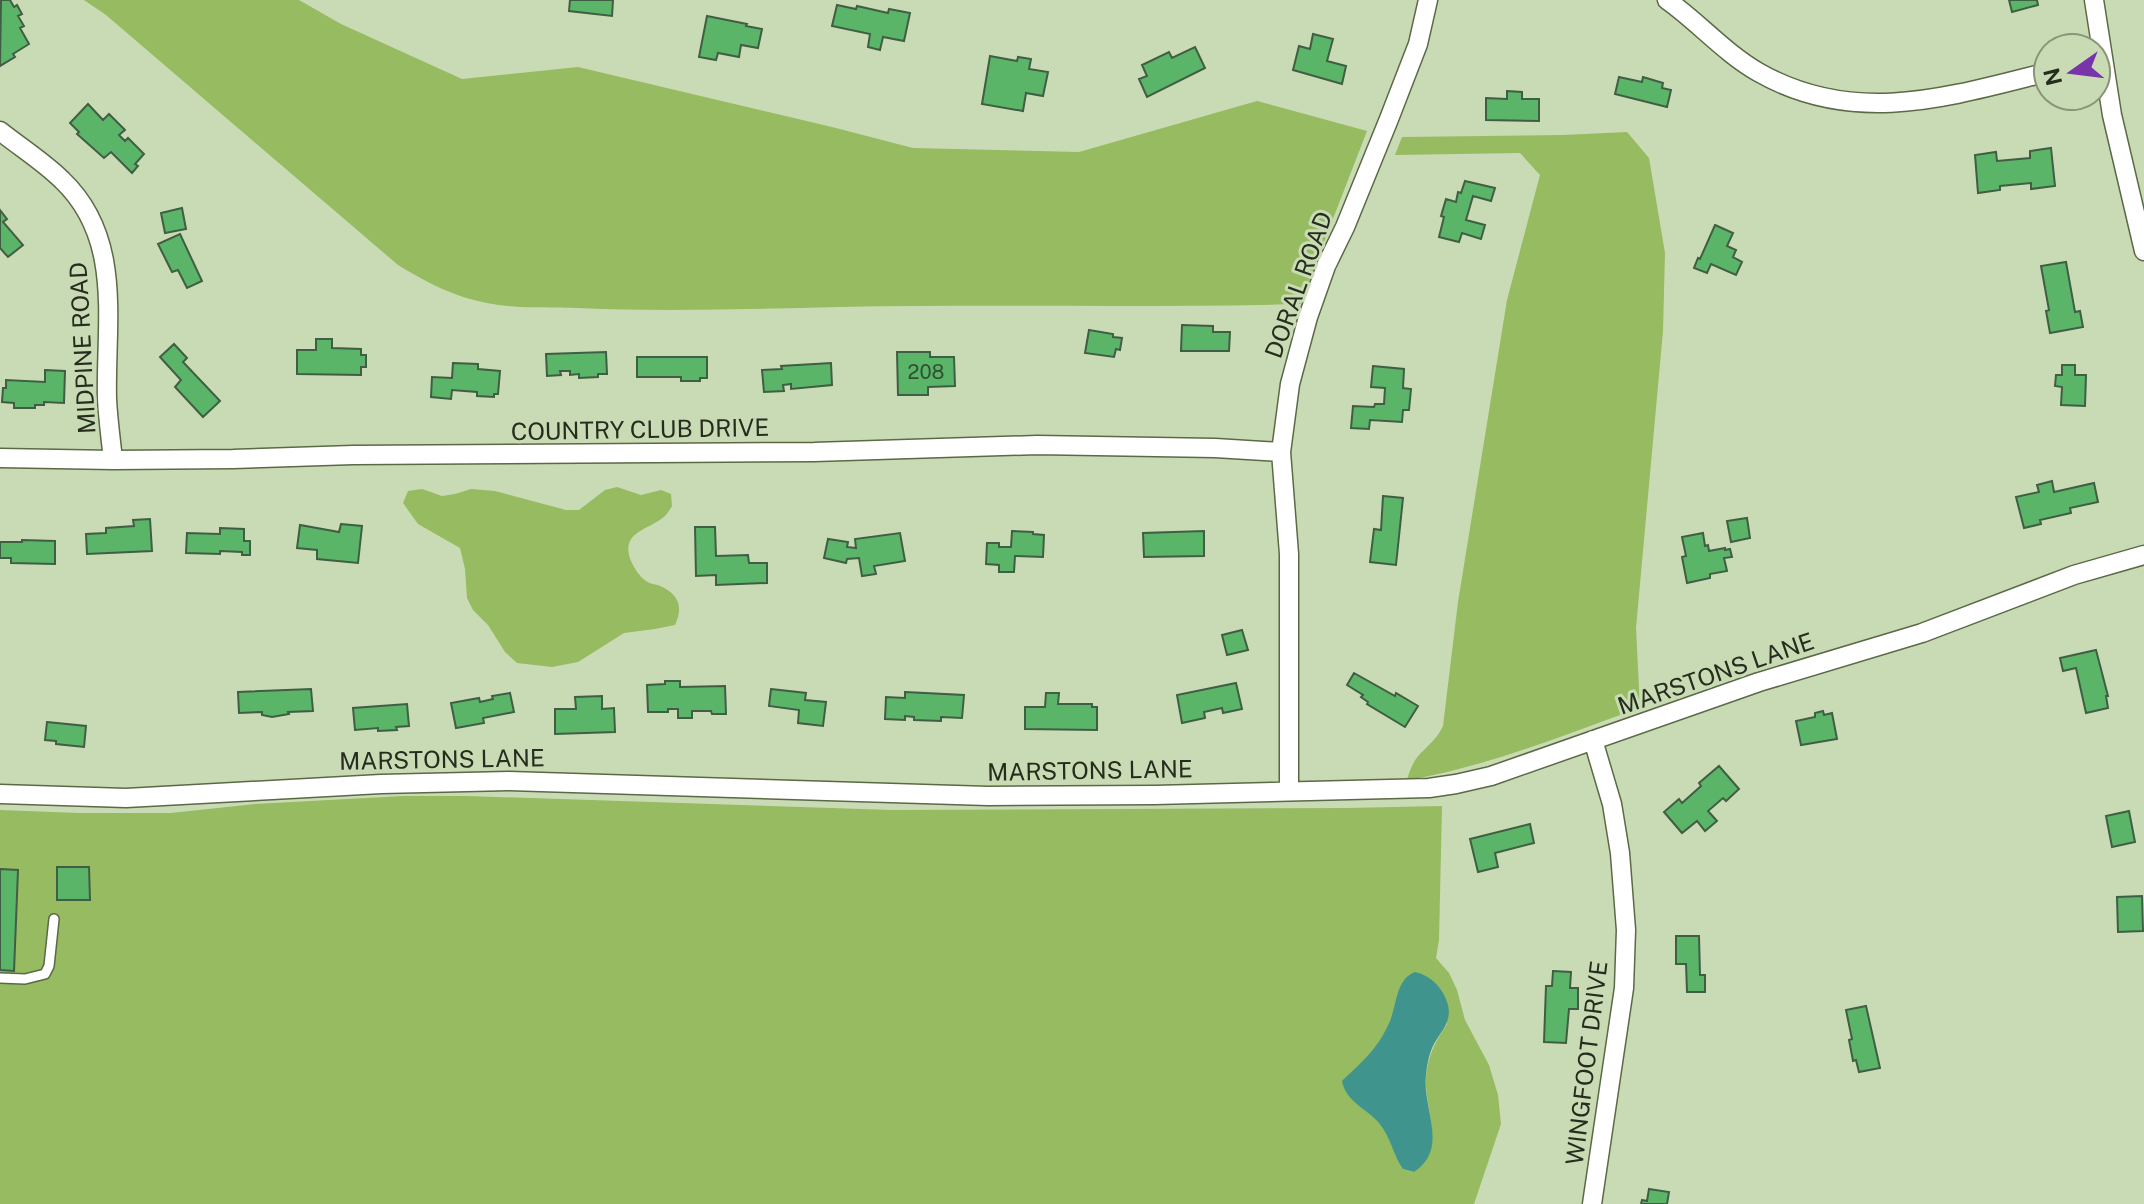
<svg xmlns="http://www.w3.org/2000/svg" width="2144" height="1204" font-family="'Public Sans',sans-serif">
<rect width="100%" height="100%" fill="#c9dbb4"/>
<!-- green -->
<path fill="#96bb61" fill-rule="evenodd" d="M84 0H299L341 24 462 79 578 67 832 127 913 148 1079 152 1257 101 1367 131 1300 304C1146 308 993 304 839 307 752 309 665 312 578 308 548 307 517 309 487 303 454 297 426 282 398 265L106 15Z
M1627 132 1649 158 1665 253 1663 331 1636 628 1640 708C1563 735 1487 767 1407 780 1410 769 1414 759 1423 751 1432 742 1438 737 1443 726L1458 602 1507 300 1540 175 1520 153 1395 155 1402 137 1563 135Z
M617 487 641 495 661 490 671 494 672 506C670 509 668 513 665 516 650 530 619 531 631 561 634 568 640 577 646 581 650 584 654 584 658 585 678 593 684 606 675 625L655 629 624 633 578 662 552 667 517 663 505 652 488 625 473 610 467 598 465 569 460 548 418 524 403 503 408 491 422 489 442 496 455 494 471 489 495 491 566 510H579L605 490Z
M403 796H468L892 810 1348 808 1442 806 1439 940 1436 958 1449 973 1457 990 1465 1020 1489 1065 1498 1095 1501 1124 1474 1204H0V810L79 813H171L255 804ZM1443 994 1447 1024C1435 1042 1428 1055 1426 1077 1424 1110 1448 1150 1413 1172L1403 1169Z"/>
<!-- water -->
<path fill="#3f958e" d="M1415 972C1432 976 1443 988 1448 1005 1452 1022 1441 1031 1434 1044 1429 1053 1427 1065 1426 1075 1422 1109 1450 1148 1414 1172L1403 1169C1393 1155 1391 1137 1379 1123 1366 1108 1346 1102 1342 1081 1363 1061 1378 1049 1390 1021 1397 1004 1396 979 1415 972Z"/>
<!-- building -->
<path fill="#5ab569" stroke="#405e43" stroke-width="2" d="M1 0H10L14 7 17 5 22 14 18 16 24 26 20 28 29 44 13 54 15 57 0 66Z
M570 0H613L612 16 569 11Z
M2009 0H2037L2038 5 2012 12Z
M837 5 856 9 857 6 888 13 889 9 910 13 904 41 883 37 880 50 868 47 870 34 832 26Z
M707 16 747 24 746 26 762 29 758 48 741 45 739 57 718 53 716 60 699 57Z
M1313 34 1333 39 1327 61 1346 66 1342 84 1293 70 1299 46 1310 49Z
M1195 47 1205 68 1147 97 1139 79 1147 76 1142 65 1169 52 1172 58Z
M990 56 1017 61 1018 57 1031 59 1029 69 1048 72 1043 96 1026 93 1023 111 982 104Z
M1619 77 1642 82 1643 77 1663 83 1662 88 1671 90 1667 107 1615 94Z
M1507 91 1522 92V99H1539V121L1486 120V98L1507 99Z
M88 104 103 120 109 114 125 130 119 135 125 141 128 138 144 154 135 164 138 166 132 173 111 152 104 158 77 134 79 132 70 123Z
M2051 148 2055 186 2031 189V183L2000 186V190L1978 193 1975 155 1996 152 1997 161 2030 158V151Z
M1465 181 1495 188 1491 201 1473 196 1466 220 1485 225 1481 239 1462 233 1459 242 1439 237 1444 217 1441 216 1446 199 1456 202 1458 192 1461 193Z
M182 208 186 229 165 233 161 213Z
M0 210 7 219 3 222 23 245 8 257 0 248Z
M1715 225 1733 233 1727 246 1736 250 1733 257 1742 262 1736 275 1711 264 1707 273 1694 268 1698 258 1700 259Z
M180 234 202 281 187 288 178 270 172 272 158 244Z
M2066 262 2075 312 2080 311 2083 327 2050 333 2046 311 2049 310 2041 266Z
M1182 325 1213 326V332H1230L1229 351H1181Z
M1089 330 1113 334V337L1122 338 1120 350 1116 349 1114 357 1085 353Z
M316 339H332V348L361 349V355H366V367H361V375L297 374V350H316Z
M174 344 187 358 183 362 220 401 203 417 175 387 181 380 160 357Z
M606 352 607 374H598V377L579 378V374L570 375V371H560L561 375 547 376 546 354Z
M897 352H930V357H954L955 386 928 387V395H898Z
M637 357H707V378H700V381H681V377H637Z
M453 363 478 364V369L500 371 498 394H494V397L477 396V392L452 390 451 399 431 397 432 377 452 378Z
M831 363 832 385 791 389V384L783 385 784 391 764 392 762 370 782 369 781 366Z
M2062 365H2075V375H2086L2085 406 2061 405 2062 387 2055 386 2056 375H2062Z
M1373 366 1404 369 1403 388 1411 389 1409 410H1403L1402 422 1370 420 1369 429 1351 428 1353 406 1374 407 1375 404H1384L1385 388 1371 387Z
M45 370 65 371 64 403 44 402V405H35V408H14V403L2 402 3 388H6V380L45 382Z
M2052 481 2054 492 2094 483 2098 502 2070 508 2071 513 2040 520 2041 524 2024 528 2016 497 2039 492 2037 485Z
M1383 496 1403 498 1396 565 1370 562 1374 529 1381 530Z
M1747 518 1750 538 1731 542 1727 521Z
M150 519 152 551 87 554 86 534 106 533V528L134 526 133 520Z
M341 524 362 526 358 563 317 559V550L297 548 300 525 339 532Z
M695 527H715L716 556 748 555 749 563H767V583L716 585V575L696 576Z
M220 528 244 529V541H250V555H242V552L220 551V554L186 553 187 533 220 534Z
M1012 531 1033 532V534L1044 535 1043 557 1015 556 1014 572H999V565L986 564 987 543H999V547H1011Z
M1204 531V556L1144 557 1143 533Z
M900 533 905 561 874 566 876 574 862 576 859 558 847 559 846 563 824 558 828 539 848 542 847 547 856 548 855 539Z
M1703 533 1705 546 1708 545 1709 551 1725 548V550L1730 549 1732 557 1724 558 1727 571 1710 574V578L1687 583 1682 557 1686 556 1682 537Z
M22 540 55 541V564L11 563V558H0V542H22Z
M1242 630 1248 650 1227 655 1222 635Z
M2096 650 2108 696H2106L2108 708 2086 713 2076 668 2063 671 2060 658Z
M1354 673 1395 696 1396 693 1418 706 1405 727 1367 704 1368 702 1361 697 1363 695 1347 685Z
M665 681H680V687L725 686 726 714H712L711 711H692V718H678V709H668V712H648L647 685 665 684Z
M1236 683 1242 709 1223 713 1222 708 1204 712 1205 718 1182 723 1177 695Z
M311 689 313 711 288 712 289 714 272 717 262 715V712L239 713 238 692Z
M771 689 806 693 805 700 826 702 823 726 798 723 799 710 769 706Z
M905 692 964 695 962 718 941 717V721L914 720V717L905 716V720L885 719 886 697 905 698Z
M510 693 514 712 483 718 484 723 456 728 451 703 479 698 480 702 493 699 492 696Z
M1046 693H1059L1058 704H1092V707H1097V730L1025 729V707H1045Z
M602 696V709L614 708 615 732 555 734V709H576L575 697Z
M407 704 409 726 396 727 397 730 378 731V728L355 730 353 708Z
M1823 711 1824 715 1832 713 1837 739 1801 745 1796 721 1815 717V713Z
M47 722 86 726 84 747 56 744V741L45 740Z
M1719 766 1739 789 1726 801 1723 798 1708 811 1717 821 1705 831 1697 821 1682 833 1664 812 1679 799 1682 803 1701 786 1699 783Z
M2129 811 2135 842 2112 847 2106 816Z
M1530 824 1534 843 1495 853 1498 867 1478 872 1470 839Z
M57 867H89L90 900H57Z
M0 869 18 870 14 971 0 970Z
M2142 896 2143 931 2118 932 2117 897Z
M1676 936H1699L1700 975H1705V992H1687L1686 964H1676Z
M1553 971 1571 972 1570 988H1578V1009H1569L1566 1043 1544 1042 1546 986H1552Z
M1866 1006 1880 1068 1859 1072 1856 1060 1853 1061 1849 1040 1852 1039 1846 1010Z
M1649 1189 1669 1192 1667 1204H1641L1642 1200 1647 1201Z"/>
<g fill="none" stroke-linecap="round" stroke-linejoin="round">
<!-- service casing -->
<g stroke="#5a6946" stroke-width="12">
<path id="service" d="M0 978 25 979 45 974 49 966 54 919"/>
</g>
<!-- minor casing -->
<g stroke="#5a6946" stroke-width="21">
<path id="minor" d="M1667 0C1698 22 1725 53 1758 72 1854 127 1948 97 2048 72
M2094 0 2112 115 2144 251
M0 131C20 147 44 162 62 180 124 239 105 323 107 399 108 420 111 440 113 460
M0 458 113 460 233 459 353 455 814 452 1037 445 1215 448 1281 452
M1289 791V554L1281 452 1290 384 1308 317 1326 266 1345 227 1389 119 1418 44 1428 0
M0 794 126 798 381 784 509 781 988 796 1155 795 1429 788 1456 784 1491 776 1759 682 1922 633 2074 575 2144 555
M1592 1204 1624 988 1626 930 1620 853 1612 804 1593 740"/>
</g>
<!-- service -->
<use href="#service" stroke="#fff" stroke-width="9"/>
<!-- minor -->
<use href="#minor" stroke="#fff" stroke-width="18"/>
</g>
<g text-anchor="middle" stroke-width="6" stroke-linejoin="round" paint-order="stroke">
<!-- number labels -->
<g font-size="20" fill="#334f31">
<text x="926" y="379">208</text>
</g>
<!-- street labels -->
<g font-size="24" fill="#262d1e" stroke="#c9dbb4">
<text transform="translate(1299 285) rotate(-70)" y="8">DORAL ROAD</text>
<text transform="translate(83 348) rotate(-93)" y="8">MIDPINE ROAD</text>
<text transform="translate(640 430) rotate(-1)" y="8">COUNTRY CLUB DRIVE</text>
<text transform="translate(1716 674) rotate(-19)" y="8">MARSTONS LANE</text>
<text transform="translate(442 760) rotate(-1)" y="8">MARSTONS LANE</text>
<text transform="translate(1090 771) rotate(-1)" y="8">MARSTONS LANE</text>
<text transform="translate(1587 1063) rotate(-83)" y="8">WINGFOOT DRIVE</text>
</g>
</g>
<!-- north arrow -->
<g transform="translate(2072 72) rotate(256)"><circle r="38" fill="#c9dbb4" stroke="#889578" stroke-width="2"/>
<path d="M0-6L14 30L0 20L-14 30Z" fill="#7835a9"/>
<text y="-12" font-size="22" font-weight="bold" text-anchor="middle" fill="#262d1e">N</text>
</g>
</svg>
